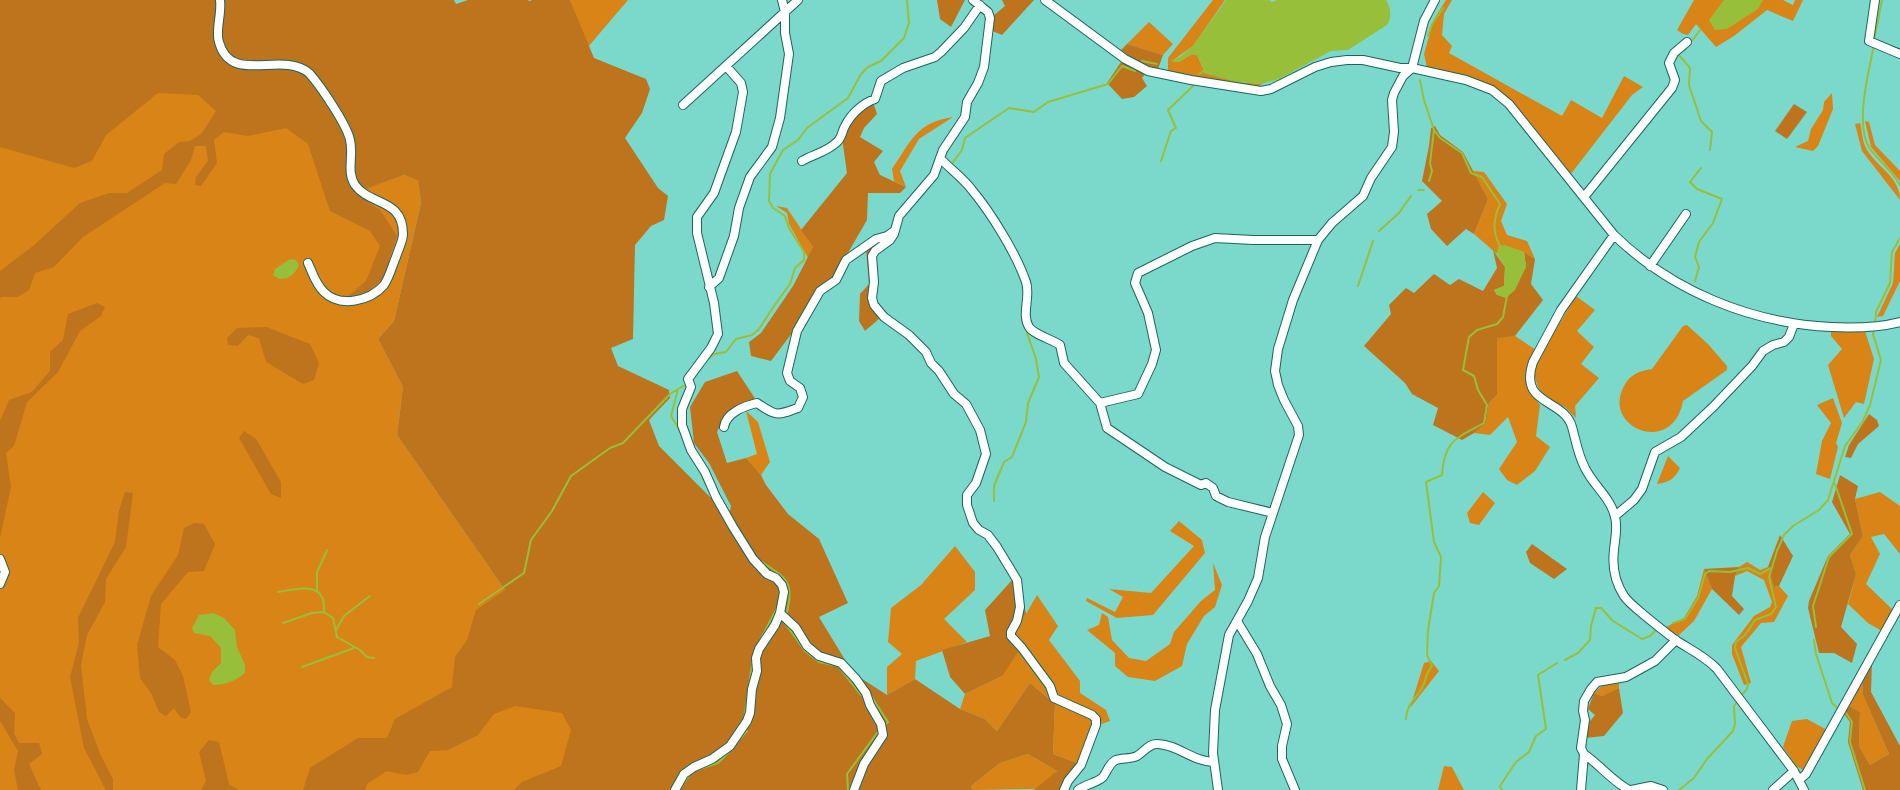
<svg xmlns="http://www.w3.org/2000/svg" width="1900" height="790" font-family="Figtree,sans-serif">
<rect width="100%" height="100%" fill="#7bd9cc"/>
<!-- green -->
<path fill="#d88417" d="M570 0H628L588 47Z
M1213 0H1225L1193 46 1172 61 1179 62 1192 54 1197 55 1203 68 1236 82 1262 84 1257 88 1168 71V58Z
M1446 0H1452L1444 14 1442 35 1452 46 1449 53 1562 116 1571 100 1602 118 1624 76 1643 87 1632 95 1570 175 1508 98 1494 86 1427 68 1424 54 1434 19Z
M1694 0H1783L1793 5 1795 0H1803L1793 21 1767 10 1734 36 1716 47 1696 24 1688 35 1683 34 1677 30Z
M1149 22 1173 44 1163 55 1127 44Z
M198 89 293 118 317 147 332 200 404 175 418 179 421 203 394 321 378 339 403 387 397 435 505 590 602 690 549 790H0V116L142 90Z
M1832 93 1833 109 1818 146 1813 151 1795 147 1808 141 1811 129 1823 110 1824 102Z
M953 117 919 139 900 171 906 187 894 181 892 169C912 140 916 123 953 117Z
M1865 121 1869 122 1875 145 1900 171V181L1871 147Z
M1860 123C1862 130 1862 141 1866 148 1876 167 1900 176 1900 200L1862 151 1855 124Z
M1473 171 1484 172 1507 204 1501 221 1507 235 1527 241 1535 259 1524 252 1499 246 1497 254 1474 234 1488 199Z
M776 206 787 208 813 247 808 258 789 224 787 213Z
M1900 244V281L1883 316 1877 317 1893 283 1895 253Z
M1576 296 1595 310 1577 331 1594 347 1581 364 1599 378 1575 406 1576 418 1565 407 1545 398 1538 387 1534 375 1537 360Z
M1687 325 1708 344 1727 366V370L1683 401C1673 457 1601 428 1624 386 1630 374 1640 371 1652 369L1683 326Z
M1831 330 1865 331 1874 359 1864 404 1856 402 1844 418 1828 365 1842 349 1831 336Z
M1515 336 1536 350C1522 376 1521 381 1540 405L1536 436 1550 447 1535 471 1517 485 1507 480 1499 469 1517 442 1508 417 1490 435 1474 433 1486 423 1489 403 1497 395V337Z
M1833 398 1842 423 1836 443 1838 447 1830 479 1816 474 1822 441 1831 423 1817 405Z
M746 411 758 422 770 462 761 475 746 458 757 454Z
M1668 456 1680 468C1675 479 1669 482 1657 484Z
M1483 492 1495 503 1479 525 1470 523 1467 513Z
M1880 492 1900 506V554L1884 534 1871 537 1880 554 1866 584 1894 611 1882 631 1868 623 1848 604 1856 574 1850 555 1863 536 1855 499Z
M1179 521 1202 540 1205 553 1153 615 1117 618 1086 601 1087 598 1115 612 1123 597 1109 589 1151 593 1194 546 1170 531Z
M955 546 975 572V590L944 619 967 642 916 661 915 679 887 695V667L902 654 888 642 891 608 921 585Z
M1747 562 1760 570 1768 567 1774 587 1779 586 1788 596 1774 622 1761 623 1741 647 1751 683 1744 685 1732 654V645L1754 616 1770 607 1772 602 1764 580 1747 571 1735 576 1739 567Z
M1213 563 1222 585 1215 607 1204 616 1187 644 1182 666 1155 681 1128 677 1115 666V653L1087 630 1099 625 1102 613 1108 617 1112 640 1129 658 1146 661 1170 644 1174 632 1201 601 1215 590Z
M1704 569 1712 589 1694 621 1678 636 1666 627 1684 618 1697 596Z
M1037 595 1058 626 1049 640 1080 681V693L1106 710 1110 721 1099 725 1080 764 1053 754 1055 704 1030 683 997 731 985 719 960 709 965 694 1002 676 1008 634 1026 614Z
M1431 661 1439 671 1410 708 1424 663Z
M1862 680 1863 695 1889 754 1870 765 1859 746 1860 712 1849 706Z
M1619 682V688L1602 696 1594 693 1604 684Z
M1807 719 1827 730 1803 770 1796 766 1783 747 1792 721Z
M1028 754 1057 771 1037 789 972 790 971 786 1000 763Z
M1444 766 1452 767 1464 790H1438Z"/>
<!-- forest -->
<path fill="#bd741c" d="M0 0H454L456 4 468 0H527L530 1 532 0H570L594 58 646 79 650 89 642 113 625 138 658 188 668 196 664 220 651 226 635 245 633 339 611 348 618 366 669 390 670 398 649 420 659 446 729 516 731 506 709 463 694 443 690 407 705 382 737 371 756 400 722 422 717 432 727 463 746 458 761 475 766 485 788 514 819 539 848 603 819 617 853 673 887 695 915 679 960 709 985 719 997 731 1030 683 1055 704 1053 754 1080 764 1062 790H1034L1057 771 1028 754 1000 763 971 786 972 790H514L522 782 561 766 571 730 562 713 515 706 494 714 478 735 448 750 430 751 418 772 406 775 387 771 368 783 365 790H303L310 768 358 738H387L395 719 452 687 455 657 467 640 476 610 505 590 397 435 403 387 378 339 394 321 421 203 418 180 404 175 354 193 380 210 397 236 383 278 365 295 348 296 366 281 380 246 370 231 330 211 308 144 286 128 248 136 224 132 214 140 217 163 201 186 195 185 196 177 208 161 206 146H195L191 160 176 184 165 183 83 237 54 267 35 273 29 290 18 297H1L0 299V271L33 246 80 203 109 193H127L162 170 164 154 179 142 190 141 202 133 216 111 198 95 158 93 106 135 92 161 74 168 0 147Z
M937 0H965L951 27 940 19Z
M1002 0H1034L1002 35 990 30 993 16 1005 6Z
M1127 44 1163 55 1158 69 1140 63 1121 50Z
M1121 62 1145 74 1142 78 1147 86 1134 97 1122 99 1107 83Z
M866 104 874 105 877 114 864 128 860 137 883 151 874 162 880 175 906 187 900 193H868L867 220 834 277 771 361 751 356 749 342 761 333 793 286 813 247 801 230 847 173 842 138 847 126Z
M1794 104 1807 112 1787 139 1775 131Z
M1435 126 1440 135 1463 152 1488 199 1474 234 1466 229 1447 246 1431 229 1427 214 1442 201 1422 181 1429 146 1431 128Z
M887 239 875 254 876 302 880 318 865 331 859 321 860 294 869 284 866 249 877 240Z
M1493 250 1505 267 1504 286 1494 290 1497 295 1526 267 1524 252 1535 259 1531 284 1543 300 1515 336 1497 338V395L1489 403 1486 423 1474 433 1462 440 1433 425 1438 408 1412 394 1405 383 1364 346 1391 314 1389 305 1406 288 1414 293 1434 274 1450 285 1459 279 1483 291 1497 268Z
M97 303 105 307 101 316 80 331 58 372 27 402 14 446 6 453 11 487 0 538V421L9 400 32 392 50 371V352L63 340 68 314Z
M266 327 310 344 319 363 314 380 303 384 266 362 259 338 248 335 238 346 228 345 227 338 237 328Z
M1869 414 1877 420 1879 426 1858 444 1851 458 1845 457 1849 445Z
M244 431 256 439 281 482V498L271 494 239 438Z
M1840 475 1858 486 1855 499 1863 536 1850 555 1856 574 1841 627 1857 644 1852 663 1834 653H1819L1808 608 1809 601 1828 556 1850 534 1832 502Z
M125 492 133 493 126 547 106 579 105 602 87 635 81 665 87 719 101 756 113 779V790H106L84 748 70 677 79 643 78 618 115 542 119 511Z
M194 523 204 524 215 544 204 571 188 572 161 604 158 647 175 660 183 676 191 712 186 719 180 717 174 708 166 716 159 712 151 693 140 678 137 645 151 596 178 555 184 528Z
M1780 535 1793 556 1779 586 1774 587 1768 567Z
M1532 544 1567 569 1554 579 1530 563 1526 552Z
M1739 567 1735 576 1732 596 1744 609 1739 615 1712 589 1704 569Z
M1013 579 1021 587 1026 614 1008 634 1018 652 1002 676 965 694 950 677 942 650 990 636 985 610Z
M1872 661 1871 692 1900 746V790H1863L1848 742 1850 722 1844 714 1849 706 1860 712 1859 746 1870 765 1889 754 1863 695 1862 680Z
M1619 688 1623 713 1604 736 1585 738 1587 725 1595 715 1588 709 1594 693 1602 696Z
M0 698 15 713 14 733 19 743H39L42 754 29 764 41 790H18L14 770 18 751 0 721Z
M209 740 219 742 229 784 238 790H201L206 781 199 752Z"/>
<!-- water -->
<path fill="#98bf39" d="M1226 0H1269L1272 2 1277 0H1386C1391 7 1392 18 1387 25L1348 50 1331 51 1279 79 1262 84 1236 82 1203 73V68L1197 55 1192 54 1179 62 1171 61 1181 56 1193 46Z
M1724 0H1763L1758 9 1727 29 1715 30 1709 20Z
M1505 245 1524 252 1526 267 1515 290 1506 298 1497 295 1494 290 1504 286 1505 267 1497 254 1499 246Z
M290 259 296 260 299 265C294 275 290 279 279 279L273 275 275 269Z
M213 613 224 618 235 630 237 647 245 665V673C236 681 225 685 213 685L209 680 212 672 221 663V648L210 636 194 633 192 628 199 615Z"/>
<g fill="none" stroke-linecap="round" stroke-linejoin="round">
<!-- stream -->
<path stroke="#98bf39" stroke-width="2" d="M1428 36 1432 24 1443 8
M1692 41 1700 30
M1874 41 1882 0
M1874 45C1869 71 1854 126 1870 149 1879 161 1893 171 1900 185
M1686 49 1678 54 1690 68 1689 85 1701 121 1712 132 1710 150
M1142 61 1157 64
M1199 74 1205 70
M1420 80 1424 100 1434 130 1440 138 1462 153 1471 173 1482 177 1500 204C1493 220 1492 232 1501 248
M1161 161 1171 131 1176 128 1168 110 1193 86
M951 165 962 150 965 138 1009 108 1034 112 1048 102 1108 84 1122 66 1135 71
M1429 181 1432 171 1430 163 1434 130
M1418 190H1424
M1379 231 1399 213 1411 196
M1695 281 1699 267 1695 257 1699 242 1713 223 1722 199 1697 189 1690 182 1701 168
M1358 286 1373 241
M1875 325 1876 312 1890 283 1892 252 1900 238
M707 360 714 354 726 352 736 339 752 335 759 329 774 306 790 284 795 268 804 260V252L789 228 785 216 773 208 769 201 770 174 783 150 798 140 807 128 848 98 861 74 868 67 881 61 904 38 909 23 907 0
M692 381 703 365
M680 431 671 416 678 389 687 384
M699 469 706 485
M994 501V486L1004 462 1012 457 1026 422 1028 403 1039 377 1036 359 1027 333
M745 553 750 561
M759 561 762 562C788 579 795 583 786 616
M317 591V572L327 550
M278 592C291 590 317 582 323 599 324 602 324 608 324 612L333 618 337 637 360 650 367 657 374 658
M479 604 524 573 531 540 552 511 571 476 610 448 623 443 670 394 678 389
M784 622 805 651 819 662 838 666 861 695H865
M283 623 312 613 324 612
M1673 623 1685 619 1698 598 1705 574 1709 571 1730 572 1748 568 1760 574 1771 568
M1816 627 1813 606 1829 557 1852 534 1835 484
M336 630 344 616 370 596
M1814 640 1816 654 1832 703 1837 708
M758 644 777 608H778
M1565 660 1578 653 1590 640 1591 626 1596 608H1601L1613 621 1642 639 1650 636 1656 630
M302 667 354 648
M871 696 888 722 883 726
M1740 697 1747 689 1748 684 1735 648 1736 642 1745 635 1755 620 1771 614 1776 607 1769 577 1777 551 1784 535 1793 526 1819 510 1828 500 1845 446 1863 421 1870 405 1881 360 1873 334 1874 329
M1846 713 1852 722 1850 742 1865 790
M1406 719C1407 702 1416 700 1423 686 1426 679 1426 673 1432 666L1427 655 1428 630 1434 593 1439 586 1441 557 1434 542 1426 482 1442 475C1444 440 1457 438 1484 423L1487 405 1478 390 1474 376 1463 370 1469 337 1477 330 1497 324 1503 317 1507 296
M744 720 753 659
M737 742 747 731 745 728
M693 771 718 763 729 752
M679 790 690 774
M848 790 847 774 880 729
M1502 790 1500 786 1516 762 1529 752 1536 736 1546 729 1538 675 1557 663
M1679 790 1694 778 1707 759 1733 731 1735 724 1734 706 1738 701"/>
<!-- minor casing -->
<g stroke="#19665d" stroke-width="10">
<path id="minor" d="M220 0C222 14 215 31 219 42 231 86 281 50 309 73 320 85 347 125 350 140 354 155 346 171 355 185 370 206 403 198 403 234 403 241 398 250 396 257 392 266 390 276 384 285 370 301 340 308 324 292 316 285 312 272 308 263
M973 0 988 12 990 18 984 67 978 83 967 102 965 117 943 150 934 175 899 216 894 234 890 240 875 251 872 256 874 282 872 298 874 305 884 317 909 335 926 352 931 363 939 371 954 394 966 404 980 430 986 454 976 483 967 495V505L973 523 979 530 988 535 997 547 1017 580 1020 607 1017 621 1011 632V636L1022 648 1050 686 1054 698 1092 715 1096 719V725L1081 765 1068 781 1064 790
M1045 0 1125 59 1148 71 1191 80 1261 91 1271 89 1315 67 1331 62 1347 60H1363L1400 68H1412L1466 80 1492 90 1509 104 1614 235C1672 291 1750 323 1831 327 1854 328 1877 328 1900 322
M1875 0 1869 41 1900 54
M683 105 798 0
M940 158C950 169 963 178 972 190 991 213 1016 253 1026 282 1031 296 1021 314 1029 327 1033 334 1053 340 1060 345L1064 363 1100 403 1107 428 1165 467 1201 485 1206 483 1213 488 1216 496 1228 502 1273 513
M802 161C814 154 827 152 837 142 842 138 842 131 845 126 851 114 863 103 875 99L881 81 903 68 935 57 941 52 964 28 980 5
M1584 197 1672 88 1675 80 1669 63 1674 53 1687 42
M1614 235 1561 310 1533 362C1518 406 1564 398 1572 427 1576 441 1578 455 1585 468 1593 485 1611 498 1615 517 1618 528 1615 538 1614 550 1612 566 1615 582 1624 596 1629 603 1637 609 1644 615 1655 624 1666 633 1677 641 1691 650 1706 657 1717 669L1794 771 1804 790
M1650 266 1686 214
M709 287 719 278 734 236 739 208 750 177 772 147 780 118 789 54 785 33V12L782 0
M1100 403 1138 394 1152 364 1156 350 1148 313 1135 283 1138 273 1192 246 1215 238 1253 240H1318
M724 427C726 413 744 406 757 403 776 416 776 416 798 408L803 397 800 388 790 381 787 373 797 331 820 291 836 280 846 260 876 239 887 236 894 231
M1615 516 1634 500 1642 489 1655 452 1681 437 1713 407 1752 366 1763 351 1773 345 1784 342 1789 337 1794 324
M0 559 5 572 0 584
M780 613 796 628 807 646 819 656 841 663 856 679 866 693 870 705 881 724 883 735 864 764 854 790
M1237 621 1257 654 1270 686 1281 705 1287 724 1282 746V759L1295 790
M1584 754C1600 765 1612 781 1629 790
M1799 780 1806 774 1900 605
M675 790 684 774 694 767 712 759 730 746 747 721 750 713 752 689 757 671 756 658 759 649 775 625 780 613 784 592 782 585 776 578 767 574 753 559 733 527 716 497 705 472 691 450 682 425V409L691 387 688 379 711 348 718 334 714 303 697 233V217L714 193 736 132 743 92 741 83 726 66
M1078 790C1086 784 1097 783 1103 777 1107 772 1109 763 1116 760 1122 758 1131 759 1137 756 1144 752 1149 743 1158 744 1179 745 1191 761 1214 762
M1218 790 1213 753 1215 710 1229 635 1248 601 1258 578 1265 537 1299 435 1298 426 1284 400 1278 385 1275 371 1278 349 1293 300 1318 240 1332 223 1363 196 1371 178 1392 147 1394 132 1392 100 1394 93 1403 76 1412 68 1424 21 1435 0
M1581 790 1584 754 1581 748 1585 720 1583 711 1584 701 1591 689 1597 682 1626 677 1655 661 1676 640
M1631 790 1651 786 1663 790
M1773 790 1794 771"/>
</g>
<!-- minor -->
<use href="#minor" stroke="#fff" stroke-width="8"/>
</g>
</svg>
